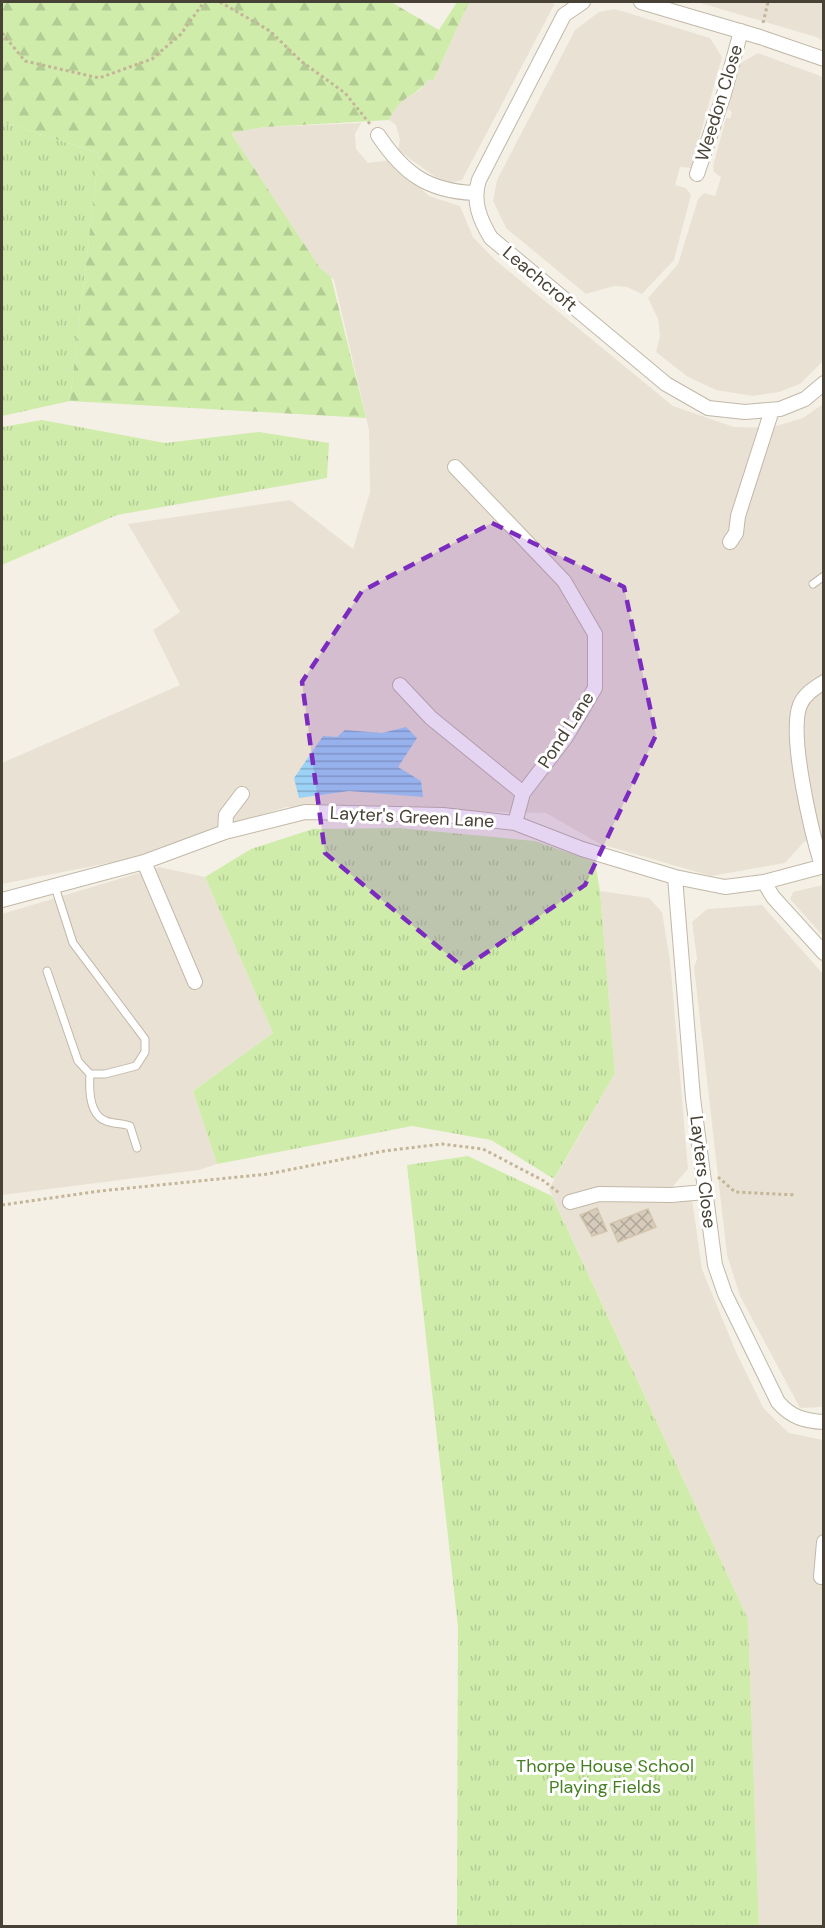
<svg xmlns="http://www.w3.org/2000/svg" width="825" height="1928" font-family="'DM Sans',sans-serif">
<defs>
<pattern id="grass-tufts" width="24" height="20" patternUnits="userSpaceOnUse" patternTransform="scale(1.5)"><rect width="24" height="20" fill="#cfecab"/><path d="M3 7l-1-3M5 7V3M7 7l1-3M15 17l-1-3M17 17v-4M19 17l1-3" fill="none" stroke="#b3cc94"/></pattern>
<pattern id="forest-firs" width="22" height="20" patternUnits="userSpaceOnUse" patternTransform="scale(1.5)"><rect width="22" height="20" fill="#cfecab"/><path d="M5 1l3.5 6h-7zM16 11l3.5 6h-7z" fill="#b3cc94"/></pattern>
<pattern id="water-rules" width="6" height="5" patternUnits="userSpaceOnUse" patternTransform="scale(1.5)"><rect width="6" height="5" fill="#9dd2f7"/><path d="M0 2.5h6" fill="none" stroke="#82acc9"/></pattern>
<pattern id="building-cross-hatch" width="8" height="8" patternUnits="userSpaceOnUse" patternTransform="scale(1.5)"><rect width="8" height="8" fill="#d7ccbb"/><path d="M0 0l8 8M0 8l8-8" fill="none" stroke="#b0a799"/></pattern>
</defs>
<rect width="100%" height="100%" fill="#f5f0e6"/>
<!-- residential -->
<path fill="#e9e2d4" d="M469 2H553L554 5 462 180 445 184 398 150 400 140 396 125 389 120 397 104 421 89 429 79 433 81Z
M697 2H823V41L816 37Z
M615 9 710 38 722 57 691 168 680 167 675 185 686 188 691 195 674 260 642 294 627 287 614 286 586 294 506 228 493 201 497 180 575 30 599 12Z
M758 53 823 77 824 360 800 384 779 392 753 396 716 390 688 377 656 352 660 336 658 319 648 298 678 264 698 199 704 193 715 196 721 177 714 172 713 166 726 118H730L732 112 728 109 741 63Z
M361 123 355 134 356 149 368 163 390 160 429 196 460 206 473 237 494 259 673 406 734 427 770 428 803 418 823 404V835L804 842 785 863 711 876 600 844 546 813 286 807 134 858 2 884V763L180 685 153 630 180 612 128 524 290 500 353 549 370 492 369 430 334 280 320 268 231 133 265 127Z
M159 867 205 877 273 1033 193 1091 217 1164 199 1170 2 1195V914Z
M823 885H824L823 936 790 899 793 892Z
M600 891 649 898 662 912 670 960 688 1169 673 1186 692 1199 702 1269 736 1352 764 1409 789 1433 823 1440V1926H759L748 1619 549 1189 615 1073Z
M762 905 823 974V1407L800 1408 740 1296 727 1255 694 967 697 959 692 922 707 909Z"/>
<!-- grass -->
<path fill="url(#grass-tufts)" d="M2 122 99 153 70 401 2 416Z
M42 420 165 443 259 432 329 443 327 478 117 515 2 565V427Z
M399 828 535 841 595 862 600 891 615 1073 554 1179 491 1140 412 1126 217 1164 193 1091 273 1033 205 877 251 849 313 829Z
M468 1156 552 1196 748 1619 759 1926H457L458 1627 407 1165Z"/>
<!-- forest -->
<path fill="url(#forest-firs)" d="M2 2H391L439 30 457 2H469L433 81 429 79C414 99 402 93 389 120L265 127 231 133 320 268 331 277 366 418 70 401 99 153 2 122Z"/>
<!-- water -->
<path fill="url(#water-rules)" d="M406 727 417 738 398 767 421 781 423 797 349 791 299 798 294 778 323 736 337 737 345 730 382 733Z"/>
<!-- building -->
<path fill="url(#building-cross-hatch)" stroke="#d3c4ad" stroke-width="1.5" d="M597 1208 607 1231 592 1236 580 1215Z
M648 1209 656 1227 618 1242 610 1224Z"/>
<g fill="none" stroke-linecap="round" stroke-linejoin="round">
<!-- lane casing -->
<g stroke="#c1b8a8" stroke-width="9">
<path id="lane" d="M813 584 824 576
M47 971 78 1061 90 1074H105L136 1066 145 1052V1039L73 943 55 887
M90 1074C89 1089 89 1115 106 1121 113 1124 122 1123 130 1126L137 1148"/>
</g>
<!-- street casing -->
<g stroke="#c1b8a8" stroke-width="16">
<path id="street" d="M583 2 564 15 479 180C472 201 480 220 491 238L666 384 708 408 745 412 780 409 805 399 824 383
M641 2 760 37 824 59
M378 135C404 174 428 191 474 193
M697 174 724 94 741 31
M455 467 564 581 595 634V688L566 737 523 793 515 823
M730 542 736 533 738 516 772 410
M400 685 431 718 523 793
M225 832 226 815 242 794
M144 862 195 982
M822 866C812 834 788 735 800 705 804 694 815 688 824 682
M675 877 693 1098 715 1265 725 1294 778 1402C791 1417 804 1421 824 1422
M764 882 773 897 824 953
M2 900 144 862 225 832 305 812 443 815 515 823 582 849 675 877 725 887 764 882 824 866
M570 1202 599 1194 671 1195 705 1192
M821 1577 824 1542"/>
</g>
<!-- path -->
<path stroke="#c4b598" stroke-width="3" stroke-dasharray="3 3" stroke-linecap="butt" d="M220 2 270 31 302 62 345 93 370 124
M763 23 768 2
M2 33 25 61 99 78 152 59 181 34 204 2
M718 1177 735 1192 796 1195
M2 1205 100 1191 268 1174 384 1151 442 1144 483 1149 544 1181 559 1193"/>
<!-- lane -->
<use href="#lane" stroke="#fff" stroke-width="7"/>
<!-- street -->
<use href="#street" stroke="#fff" stroke-width="14"/>
</g>
<!-- marked area -->
<path fill="#7b2cbf" fill-opacity="0.2" stroke="#7b2cbf" stroke-width="4.5" stroke-dasharray="12 8" stroke-linejoin="round" d="M492 523 624 587 656 735 585 885 464 968 325 853 302 682 362 591Z"/>
<g text-anchor="middle" stroke-width="6" stroke-linejoin="round" paint-order="stroke">
<!-- street labels -->
<g font-size="18" fill="#484135" stroke="#fff">
<text transform="translate(719 103) rotate(-73)" y="6">Weedon Close</text>
<text transform="translate(540 279) rotate(40)" y="6">Leachcroft</text>
<text transform="translate(566 730) rotate(-57)" y="6">Pond Lane</text>
<text transform="translate(412 817) rotate(3)" y="6">Layter's Green Lane</text>
<text transform="translate(703 1172) rotate(83)" y="6">Layters Close</text>
</g>
<!-- park labels -->
<g font-size="18" fill="#457f22" stroke="#fff">
<text x="605" y="1772">Thorpe House School<tspan x="605" dy="21">Playing Fields</tspan></text>
</g>
</g>
<!-- border -->
<rect width="825" height="1928" fill="none" stroke="#484135" stroke-width="6"/>
</svg>
